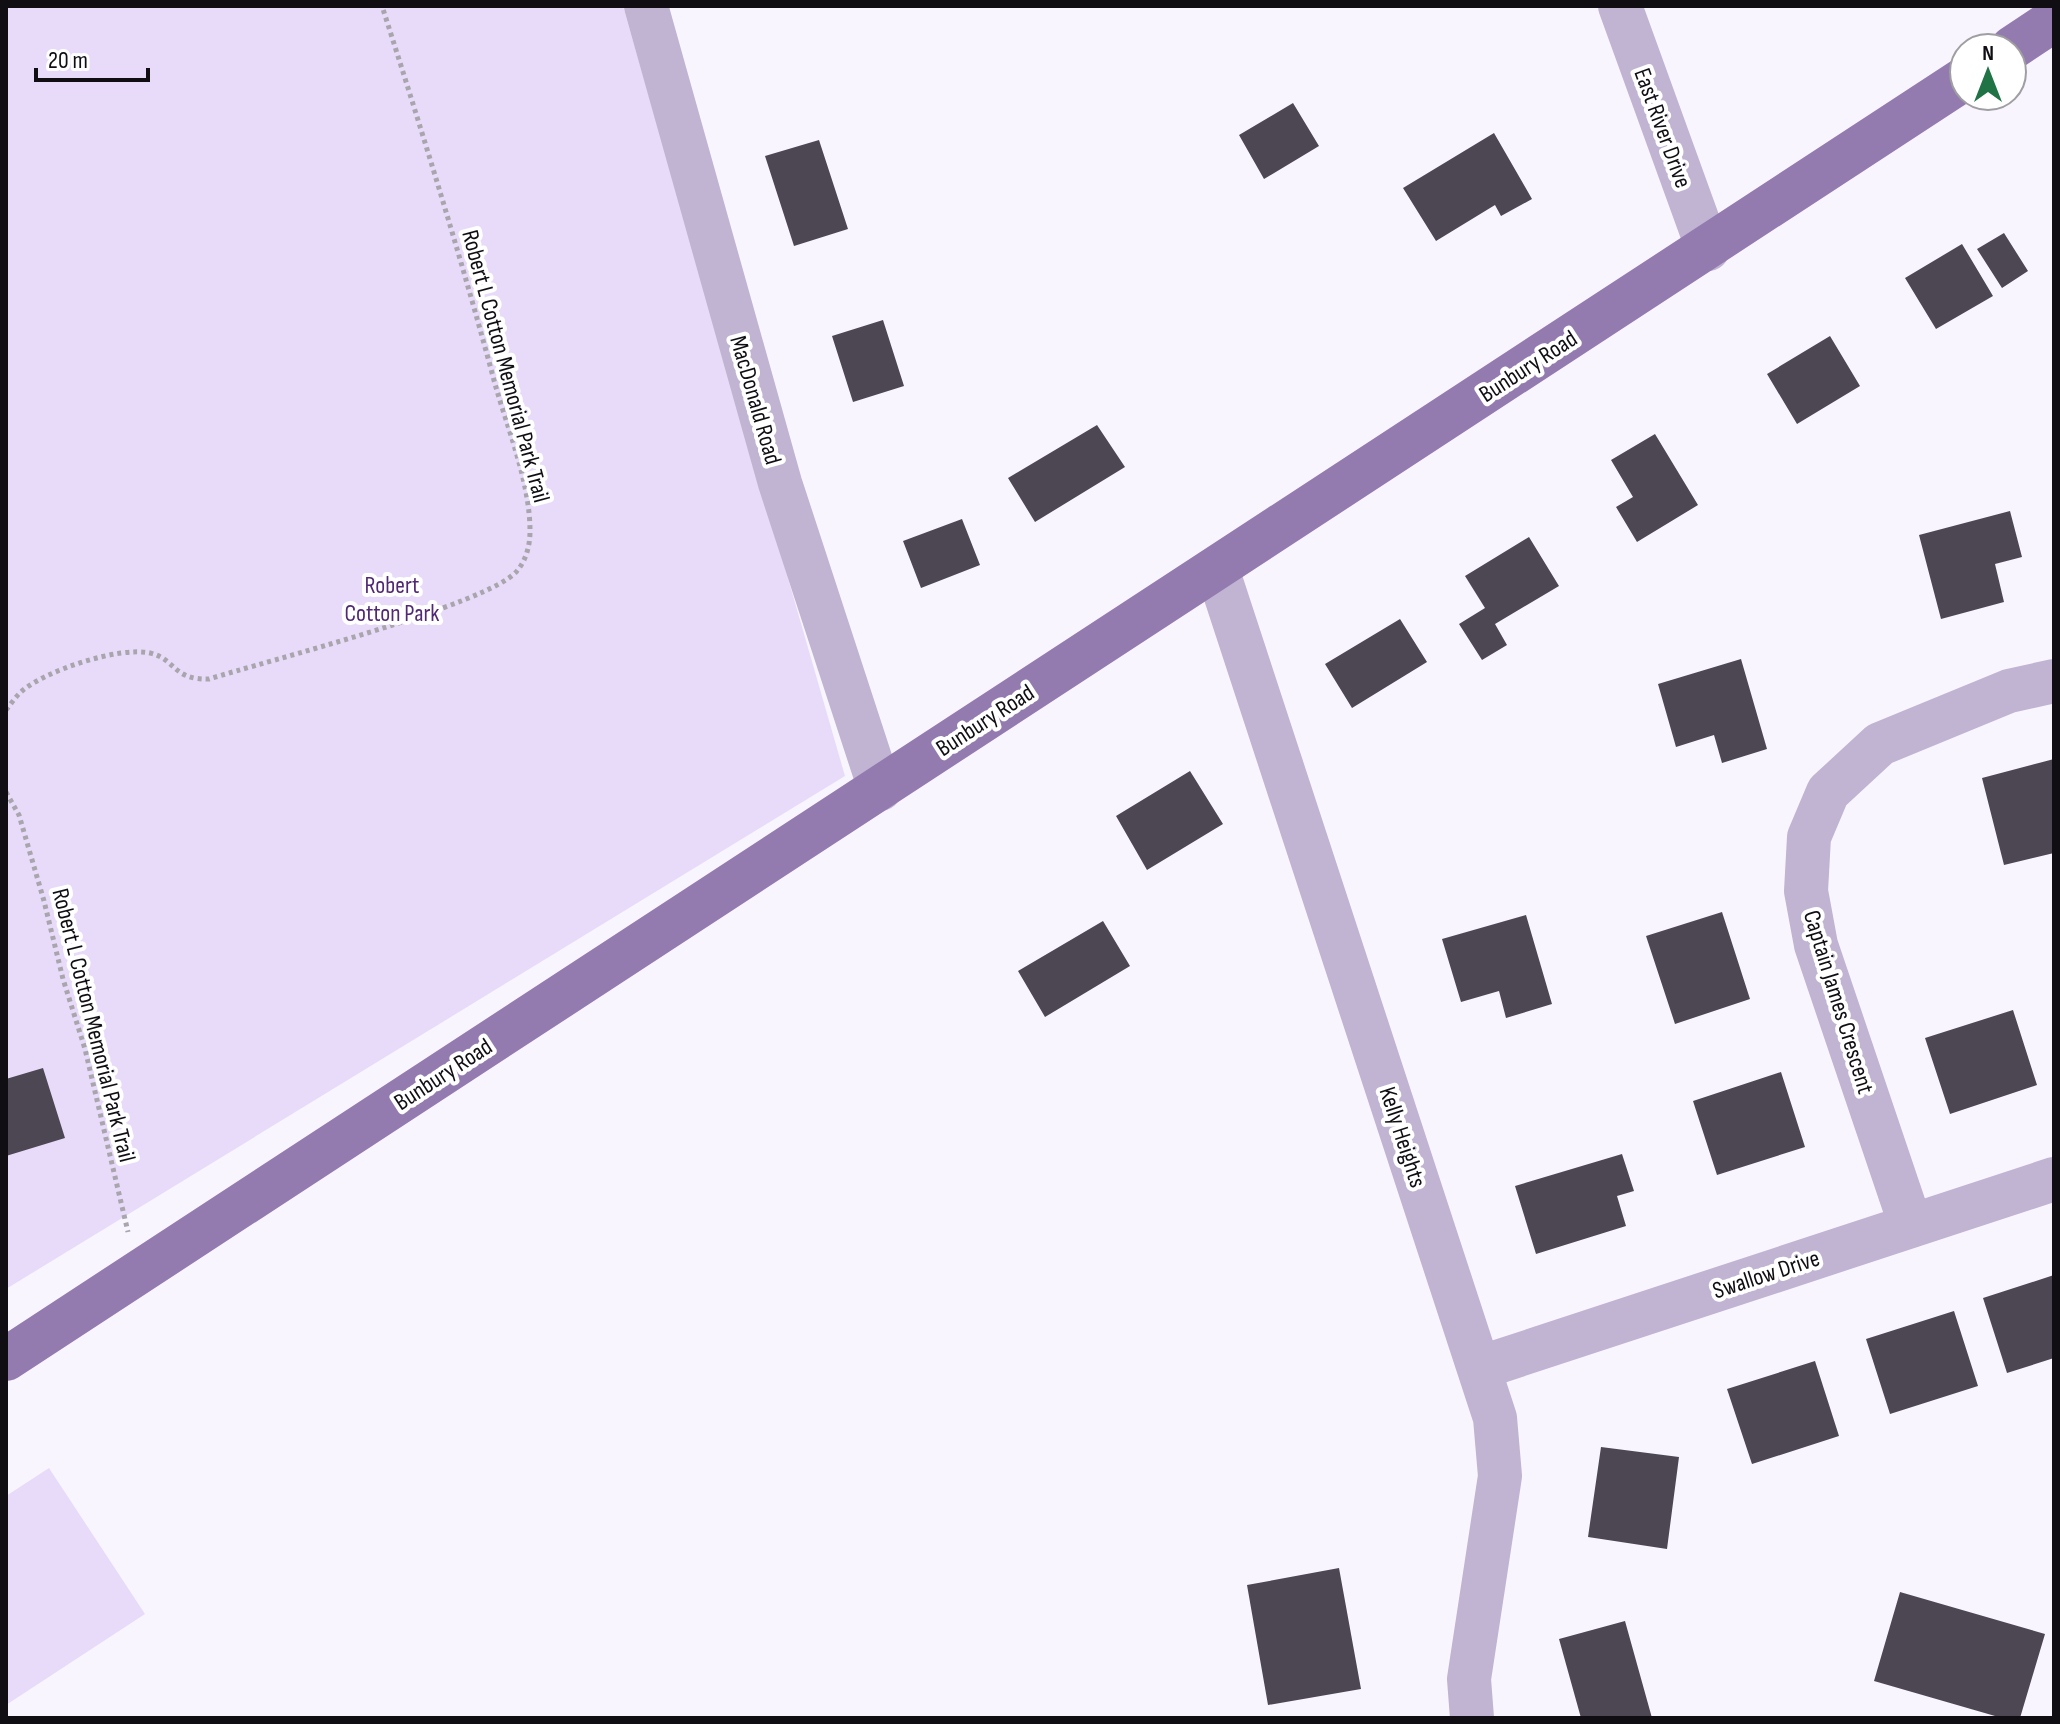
<svg xmlns="http://www.w3.org/2000/svg" width="2060" height="1724" font-family="'Sofia Sans Condensed',sans-serif">
<rect width="100%" height="100%" fill="#f9f5ff"/>
<!-- green -->
<path fill="#e8dbf9" d="M6 6H623L845 776 6 1289Z
M49 1468 145 1614 6 1705V1496Z"/>
<!-- building -->
<path fill="#4d4754" d="M1293 103 1319 146 1264 179 1239 135Z
M1494 133 1532 199 1501 216 1495 205 1436 241 1403 188Z
M819 140 848 229 794 246 765 156Z
M2004 233 2028 271 2002 288 1977 249Z
M1962 244 1993 296 1936 329 1905 278Z
M883 320 904 386 853 402 832 336Z
M1830 336 1860 386 1797 424 1767 374Z
M1097 425 1125 467 1035 522 1008 478Z
M1655 434 1698 505 1637 542 1616 507 1633 497 1611 460Z
M2010 511 2022 557 1995 564 2004 602 1941 619 1919 535Z
M962 519 980 565 921 588 903 541Z
M1529 537 1559 586 1495 624 1507 645 1482 660 1459 624 1485 608 1465 576Z
M1400 619 1427 662 1352 708 1325 664Z
M1741 659 1767 749 1722 763 1714 735 1676 747 1658 684Z
M2054 759V853L2004 865 1982 778Z
M1190 771 1223 824 1147 870 1116 816Z
M1722 912 1750 999 1675 1024 1646 936Z
M1526 915 1552 1004 1506 1018 1499 991 1461 1002 1442 939Z
M1103 921 1130 966 1045 1017 1018 971Z
M2013 1010 2037 1085 1950 1114 1925 1038Z
M43 1068 65 1138 6 1156V1079Z
M1781 1072 1805 1147 1717 1175 1693 1101Z
M1622 1154 1634 1191 1617 1196 1626 1226 1536 1254 1515 1186Z
M2054 1275V1358L2007 1373 1983 1298Z
M1954 1311 1978 1386 1890 1414 1866 1339Z
M1815 1361 1839 1436 1752 1464 1727 1389Z
M1601 1447 1679 1457 1667 1549 1588 1537Z
M1339 1568 1361 1689 1268 1705 1247 1585Z
M1900 1592 2045 1634 2020 1718H2002L1874 1681Z
M1625 1621 1652 1718H1581L1559 1639Z"/>
<g fill="none" stroke-linecap="round" stroke-linejoin="round">
<!-- path -->
<path stroke="#a9a5ad" stroke-width="5" stroke-dasharray="4 4" stroke-linecap="butt" d="M6 710C11 704 16 696 22 691 45 671 119 646 150 653 176 659 172 680 209 679 263 662 488 605 517 571 526 560 530 546 530 531 530 483 508 430 495 384 461 257 422 131 382 6
M6 792 19 815 44 901 63 979 85 1049 128 1232"/>
<!-- minor -->
<path stroke="#c1b4d2" stroke-width="44" d="M646 6 780 483 880 789
M1620 6 1708 249
M1217 569 1495 1418 1500 1476 1469 1679 1472 1718
M1911 1226 1816 945 1806 891 1809 837 1828 792 1880 744 2009 691 2054 681
M1479 1368 2054 1179"/>
<!-- major -->
<path stroke="#937bb0" stroke-width="44" d="M2012 48 2054 20
M6 1359 1964 79"/>
</g>
<g text-anchor="middle" stroke-width="8" stroke-linejoin="round" paint-order="stroke">
<!-- street labels -->
<g font-size="24" fill="#100e13" stroke="#fff">
<text transform="translate(1663 128) rotate(70)" y="8">East River Drive</text>
<text transform="translate(506 366) rotate(75)" y="8">Robert L Cotton Memorial Park Trail</text>
<text transform="translate(1528 366) rotate(-33)" y="8">Bunbury Road</text>
<text transform="translate(756 400) rotate(74)" y="8">MacDonald Road</text>
<text transform="translate(985 720) rotate(-33)" y="8">Bunbury Road</text>
<text transform="translate(1839 1002) rotate(73)" y="8">Captain James Crescent</text>
<text transform="translate(94 1025) rotate(76)" y="8">Robert L Cotton Memorial Park Trail</text>
<text transform="translate(443 1074) rotate(-33)" y="8">Bunbury Road</text>
<text transform="translate(1403 1137) rotate(72)" y="8">Kelly Heights</text>
<text transform="translate(1766 1274) rotate(-18)" y="8">Swallow Drive</text>
</g>
<!-- park labels -->
<g font-size="24" fill="#502874" stroke="#fff">
<text x="392" y="593">Robert<tspan x="392" dy="28">Cotton Park</tspan></text>
</g>
</g>
<!-- border -->
<rect width="2060" height="1724" fill="none" stroke="#100e13" stroke-width="16"/>
<!-- north arrow -->
<g transform="translate(1988 72)"><circle r="38" fill="#ffffff" stroke="#9f9fa1" stroke-width="2"/>
<path d="M0-6L14 30L0 20L-14 30Z" fill="#1f7345"/>
<text y="-12" font-size="22" font-weight="bold" text-anchor="middle" fill="#100e13">N</text>
</g>
<!-- scale -->
<path d="M36 68v12h112v-12" fill="none" stroke="#100e13" stroke-width="4"/>
<text x="48" y="68" font-size="24" fill="#100e13" stroke="#ffffff" stroke-width="6" paint-order="stroke">20 m</text>
</svg>
